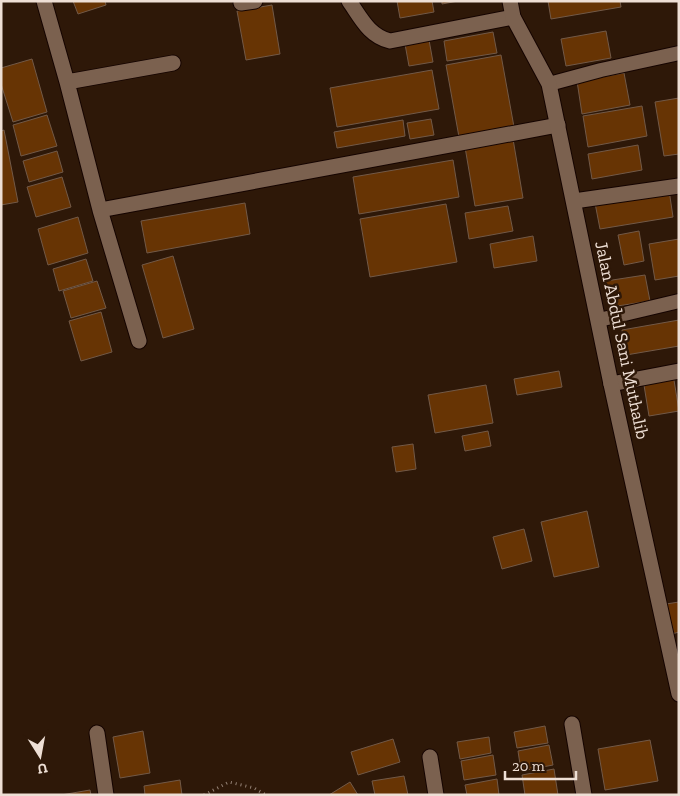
<svg xmlns="http://www.w3.org/2000/svg" width="680" height="796" font-family="'Zilla Slab',serif">
<rect width="100%" height="100%" fill="#2e1808"/>
<!-- building -->
<path fill="#673404" stroke="#725947" d="M73 1H105L106 5 78 14Z
M397 1H432L434 12 400 18Z
M442 1H458L442 4Z
M548 1H620L621 7 551 19Z
M272 5 280 54 246 60 237 11Z
M606 31 611 58 566 66 561 39Z
M493 32 497 53 447 61 444 41Z
M429 40 433 62 409 66 405 44Z
M501 55 514 127 459 137 446 65Z
M32 59 47 112 13 122 1 84V68Z
M432 70 439 109 337 127 330 88Z
M624 73 630 105 582 114 577 81Z
M679 98V154L664 156 655 102Z
M642 106 647 136 588 147 583 116Z
M47 115 57 146 21 156 13 125Z
M431 119 434 135 410 139 407 123Z
M403 120 405 136 337 148 334 132Z
M4 130 18 202 1 205V131Z
M513 139 523 198 475 206 465 147Z
M638 145 642 170 592 179 588 154Z
M57 151 63 172 29 182 23 161Z
M453 160 459 197 359 214 353 177Z
M62 177 71 207 36 217 27 187Z
M669 190 673 217 600 229 595 203Z
M245 203 250 234 147 253 141 221Z
M446 204 457 262 370 277 360 219Z
M508 206 513 231 469 239 465 213Z
M78 217 88 253 48 265 38 229Z
M639 231 644 261 624 265 618 235Z
M533 236 537 261 494 268 490 244Z
M679 239V276L655 280 649 244Z
M173 256 194 329 163 338 142 265Z
M86 259 93 281 59 291 53 269Z
M645 275 650 301 611 307 606 281Z
M97 281 106 308 71 318 63 291Z
M101 312 112 352 81 361 69 321Z
M679 320V346L626 355 622 330Z
M559 371 562 387 517 395 514 379Z
M673 374 679 411 649 416 643 379Z
M486 385 493 423 435 433 428 395Z
M488 431 491 446 465 451 462 436Z
M413 444 416 469 396 472 392 447Z
M587 511 599 567 554 577 541 522Z
M524 529 532 561 502 569 493 537Z
M679 602V632L672 634 666 604Z
M545 726 548 743 517 748 514 732Z
M143 731 150 773 120 778 113 737Z
M489 737 491 753 460 759 457 742Z
M393 739 400 762 358 775 351 752Z
M650 740 658 781 605 790 598 749Z
M549 745 553 765 521 771 518 751Z
M493 755 496 775 464 780 461 761Z
M554 769 558 795H525L522 775Z
M404 776 408 795H375L372 781Z
M497 779 499 795H467L465 785Z
M180 780 182 795H145L144 786Z
M350 782 358 795H329Z
M90 790 91 795H61Z"/>
<g fill="none" stroke-linecap="round" stroke-linejoin="round">
<!-- lane casing -->
<g stroke="#150400" stroke-width="16">
<path id="lane" d="M549 84 601 70 679 53
M599 320 679 301"/>
</g>
<!-- street casing -->
<g stroke="#150400" stroke-width="17">
<path id="street" d="M44 1 67 82 100 210 139 341
M349 1C361 18 369 36 390 41L513 17
M241 3 255 1
M67 82 173 63
M574 201 679 186
M100 210 558 125
M611 384 679 371
M572 724 584 795
M97 733 106 795
M430 757 436 795"/>
</g>
<!-- secondary casing -->
<g stroke="#150400" stroke-width="17">
<path id="secondary" d="M510 1 513 17 549 84 611 384 679 694"/>
</g>
<!-- path -->
<path stroke="#978578" stroke-width="3" stroke-dasharray="1 4" stroke-linecap="butt" d="M204 795 229 782 254 788 266 795"/>
<!-- lane -->
<use href="#lane" stroke="#7b614f" stroke-width="14"/>
<!-- street -->
<use href="#street" stroke="#7b614f" stroke-width="15"/>
<!-- secondary -->
<use href="#secondary" stroke="#7b614f" stroke-width="15"/>
</g>
<g text-anchor="middle" stroke-width="5" stroke-linejoin="round" paint-order="stroke">
<!-- street labels -->
<g font-size="18" fill="#eedfd5" stroke="#2e1808">
<text transform="translate(622 340) rotate(78)" y="6">Jalan Abdul Sani Muthalib</text>
</g>
</g>
<!-- border -->
<rect width="680" height="796" fill="none" stroke="#eedfd5" stroke-width="5"/>
<!-- north arrow -->
<g transform="translate(40 756) rotate(169)" stroke="#2e1808" stroke-width="4" paint-order="stroke">
<path d="M0-4L9 19L0 12L-9 19Z" fill="#eedfd5"/>
<text y="-8" font-size="14" font-weight="bold" text-anchor="middle" fill="#eedfd5">U</text>
</g>
<!-- scale -->
<path d="M505 771v8h71v-8" fill="none" stroke="#eedfd5" stroke-width="2.5"/>
<text x="512" y="771" font-size="15" fill="#eedfd5" stroke="#2e1808" stroke-width="4" paint-order="stroke">20 m</text>
</svg>
